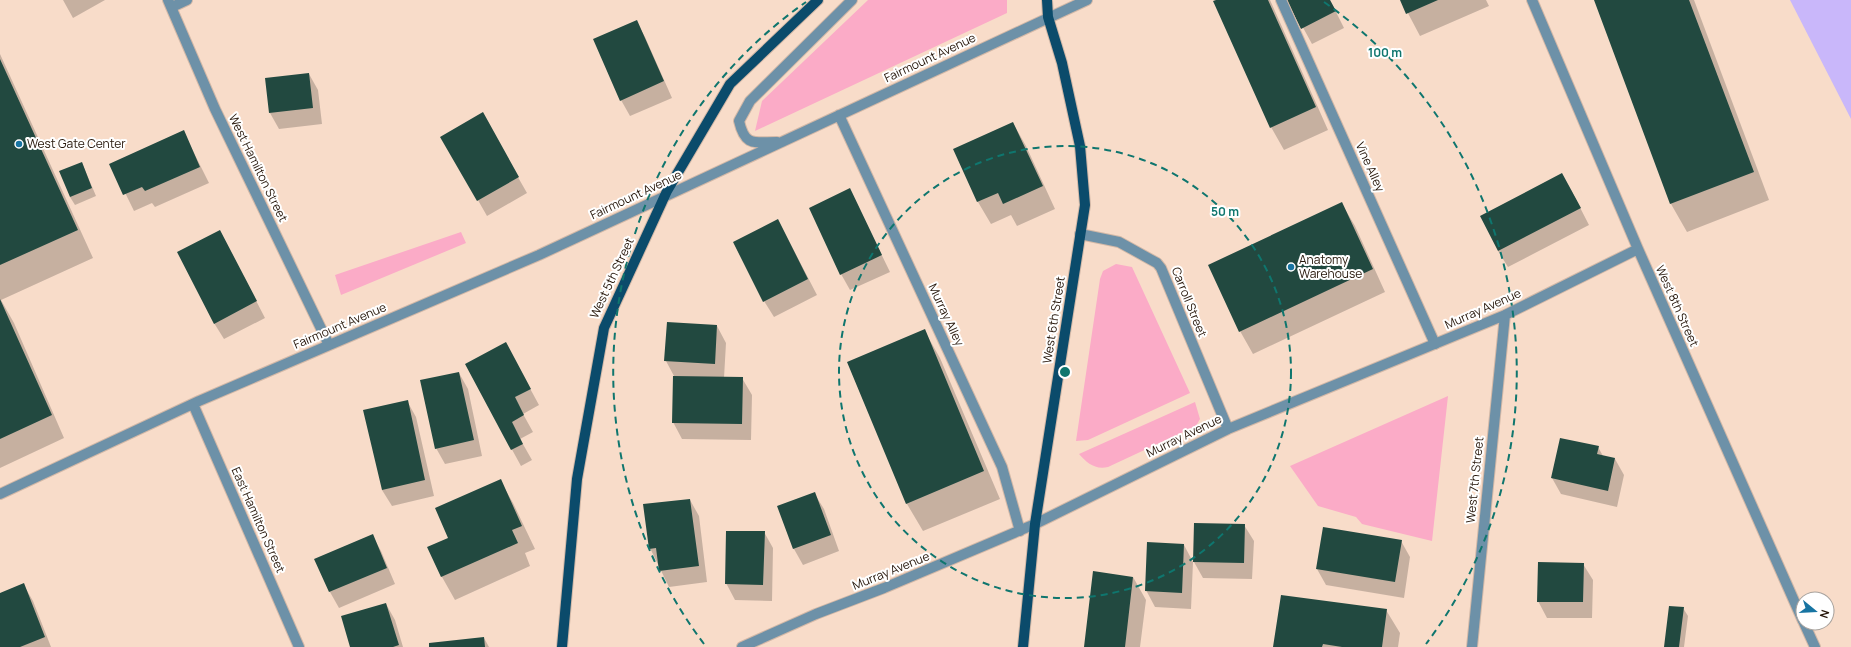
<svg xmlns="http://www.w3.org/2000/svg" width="1851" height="647" font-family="Manrope,sans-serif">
<rect width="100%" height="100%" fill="#f8dcc9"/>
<!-- green -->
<path fill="#fbabc7" d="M868 0H1007V13L755 131 762 101Z
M461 232 466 243 341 295 335 275Z
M1116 264 1132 267 1190 393 1088 440 1076 441 1100 279 1103 271Z
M1448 396 1432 541 1362 524 1356 517 1318 506 1290 466Z
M1195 402 1200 419 1196 426 1108 467C1095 470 1087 463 1079 454Z"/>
<!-- water -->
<path fill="#c9b7fa" d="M1790 0H1851V119Z"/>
<!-- shadow -->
<path fill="#0003" d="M63 0H105L73 18Z
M1218 0H1270L1328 130 1284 150 1271 127Z
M1288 0H1330L1344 28 1312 44Z
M1401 0H1486L1489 6 1420 36Z
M1595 0H1694L1769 200 1687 232 1671 204Z
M636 21 645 37 672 98 630 116 621 100Z
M0 54 93 258 1 300 14 323 64 438 0 468Z
M309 74 318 90 322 124 279 129 270 113 266 79Z
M482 114 527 193 487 216 442 137Z
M1013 123 1026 146 1055 209 1017 226 1011 215 991 224 978 202 955 150Z
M183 131 209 183 155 207 152 203 134 211 111 164Z
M82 163 96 196 75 205 70 197Z
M850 190 890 272 850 290 841 274Z
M1571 190 1589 225 1508 267 1498 251Z
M1342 204 1355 226 1385 292 1253 354 1240 331Z
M778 220 817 295 774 317 764 301Z
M220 231 265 318 224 339 214 323Z
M717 326 726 343 724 378H742L752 395 751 440 682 439 673 422 674 376 666 361Z
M924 330 940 358 1000 499 923 531 907 504 848 363Z
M514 359 539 405 523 414 533 432 520 439 532 460 521 466 466 365Z
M459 373 468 389 482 456 445 464 436 448Z
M407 401 416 417 434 496 392 506 382 490Z
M1598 447 1603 456 1615 459 1624 475 1617 507 1561 494 1552 478Z
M500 480 513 503 535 549 525 553 530 566 455 600 442 577 429 548 450 538Z
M814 493 824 509 839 551 803 565 794 549 778 507Z
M690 500 699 516 707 582 669 587 650 548Z
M1244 525 1254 541 1252 579 1203 578 1194 562Z
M764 532 773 548 772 601 735 600 726 583Z
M372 535 381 551 395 584 339 608 330 592 316 559Z
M1401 541 1410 557 1404 598 1326 585 1317 569Z
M1184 545 1193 562 1191 609 1155 607 1146 590Z
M1583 564 1593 580 1592 618H1547L1538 601Z
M1133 577 1146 600 1140 647H1085Z
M23 584 33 601 51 647H1L0 594Z
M386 604 395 620 403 647H351Z
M1683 608 1688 616 1684 647H1665Z
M1386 610 1400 633 1398 647H1274Z
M484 638 489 647H430Z"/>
<!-- building -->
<path fill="#224940" d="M1216 0H1268L1316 107 1270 128 1213 1Z
M1287 0H1330L1336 11 1301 29Z
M1400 0H1438L1406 14Z
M1594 0H1689L1754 172 1670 204Z
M637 20 664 81 620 101 593 39Z
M0 59 78 230 0 265Z
M309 73 313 108 269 113 265 78Z
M483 112 519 177 477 201 440 137Z
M1013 122 1043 186 1003 204 998 193 977 202 953 149Z
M184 130 200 167 145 191 142 187 123 195 109 164Z
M82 162 92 188 70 197 59 171Z
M1562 173 1581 208 1498 251 1480 216Z
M850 188 882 255 840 275 809 208Z
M1342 202 1373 269 1239 332 1208 265Z
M778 219 808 279 763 302 733 242Z
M220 230 257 301 214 324 177 252Z
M0 299 52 415 0 439Z
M667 322 717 325 715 364 664 361Z
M925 329 984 471 906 504 847 362Z
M506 342 531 389 515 397 524 415 512 422 523 444 511 450 465 364Z
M459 372 474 440 435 449 420 380Z
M673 376 743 377 742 424 672 423Z
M408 400 425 480 382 490 363 410Z
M1560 438 1599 446 1597 454 1615 458 1608 491 1551 478Z
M501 479 522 526 512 530 518 543 441 577 427 547 448 538 435 508Z
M815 492 831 535 793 549 777 506Z
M690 499 699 566 659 571 656 548 649 549 643 504Z
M1194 523 1245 524 1244 563 1193 562Z
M1323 527 1402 540 1395 582 1316 569Z
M726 531H765L763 585 725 584Z
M373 534 387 568 329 592 314 559Z
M1147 542 1184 544 1182 593 1145 591Z
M1538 562 1584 563 1583 602H1537Z
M1093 571 1133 577 1125 647H1084Z
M24 583 45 637 20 647H0V593Z
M1281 595 1387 609 1382 647H1342L1323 644 1322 647H1273Z
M386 603 399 645 393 647H350L341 616Z
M1669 606 1684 607 1679 647H1664Z
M484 637 485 647H429V643Z"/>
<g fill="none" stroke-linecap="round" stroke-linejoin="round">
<!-- service casing -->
<g stroke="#d2b8a7" stroke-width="12">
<path id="service" d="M1281 0 1435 344"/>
</g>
<!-- minor casing -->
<g stroke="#d2b8a7" stroke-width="12">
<path id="minor" d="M168 0 215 109 329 345
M1532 0 1638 249 1803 621
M172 7 187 0
M839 115 1002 467 1020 531
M777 142C754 142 745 147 739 121L750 101 852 0
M1080 234 1119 242 1157 263 1161 268 1228 429
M193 404 299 647
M0 494 199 401 539 255 1087 0
M1804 623 1815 647
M742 647 816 614 884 588 1035 524 1228 429 1505 315 1638 249
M1472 647 1505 315"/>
</g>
<!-- primary casing -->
<g stroke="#d2b8a7" stroke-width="12">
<path id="primary" d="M562 647 577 479 604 328 667 191 730 84 818 0
M1023 647 1035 524 1085 205 1080 146 1062 63 1048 17 1047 0"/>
</g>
<!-- service -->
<use href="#service" stroke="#6d91a8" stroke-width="10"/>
<!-- minor -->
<use href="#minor" stroke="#6d91a8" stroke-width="10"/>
<!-- primary -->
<use href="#primary" stroke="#0b4b6b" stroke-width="10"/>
</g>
<!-- distance rings -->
<g fill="none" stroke="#0f766e" stroke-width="2" stroke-dasharray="7 5">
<circle cx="1065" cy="372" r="226"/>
<path d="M704 644A452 452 0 0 1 806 2M1324 2A452 452 0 0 1 1426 644"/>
</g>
<!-- markers -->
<g fill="#1774a2" stroke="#fff" stroke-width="1.5">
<circle cx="19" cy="144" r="4"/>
<circle cx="1291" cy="267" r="4"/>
</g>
<g text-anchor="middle" stroke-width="4" stroke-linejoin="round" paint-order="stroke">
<!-- street labels -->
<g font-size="12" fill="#26160a" stroke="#fff">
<text transform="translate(930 58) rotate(-25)" y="4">Fairmount Avenue</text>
<text transform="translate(1370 167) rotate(66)" y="4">Vine Alley</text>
<text transform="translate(258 168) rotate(64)" y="4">West Hamilton Street</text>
<text transform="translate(636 195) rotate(-25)" y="4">Fairmount Avenue</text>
<text transform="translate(612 278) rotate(-65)" y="4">West 5th Street</text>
<text transform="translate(1189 302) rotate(68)" y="4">Carroll Street</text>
<text transform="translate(1677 306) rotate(66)" y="4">West 8th Street</text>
<text transform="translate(1483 309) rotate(-24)" y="4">Murray Avenue</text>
<text transform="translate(946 315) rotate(65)" y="4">Murray Alley</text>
<text transform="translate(1054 320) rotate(-81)" y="4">West 6th Street</text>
<text transform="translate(340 326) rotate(-23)" y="4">Fairmount Avenue</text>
<text transform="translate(1184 436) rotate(-26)" y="4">Murray Avenue</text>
<text transform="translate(1475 480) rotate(-84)" y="4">West 7th Street</text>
<text transform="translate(258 520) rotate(66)" y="4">East Hamilton Street</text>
<text transform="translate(891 571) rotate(-22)" y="4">Murray Avenue</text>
</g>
<!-- poi labels -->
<g font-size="12" fill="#26160a" stroke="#fff" text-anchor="start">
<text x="27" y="148">West Gate Center</text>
<text x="1299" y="264">Anatomy<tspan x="1299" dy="14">Warehouse</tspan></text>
</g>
</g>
<circle cx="1065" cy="372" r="6" fill="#0f766e" stroke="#fff" stroke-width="2"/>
<g font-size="12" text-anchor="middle" font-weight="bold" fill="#0f766e" stroke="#fff" stroke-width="4" stroke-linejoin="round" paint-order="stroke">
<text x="1385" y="57">100 m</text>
<text x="1225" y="216">50 m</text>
</g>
<!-- north arrow -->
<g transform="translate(1815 611) rotate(108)"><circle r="19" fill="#ffffff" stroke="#a8a29d"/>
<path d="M0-3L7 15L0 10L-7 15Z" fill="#1774a2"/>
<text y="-6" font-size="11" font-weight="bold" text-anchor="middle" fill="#26160a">N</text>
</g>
</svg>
